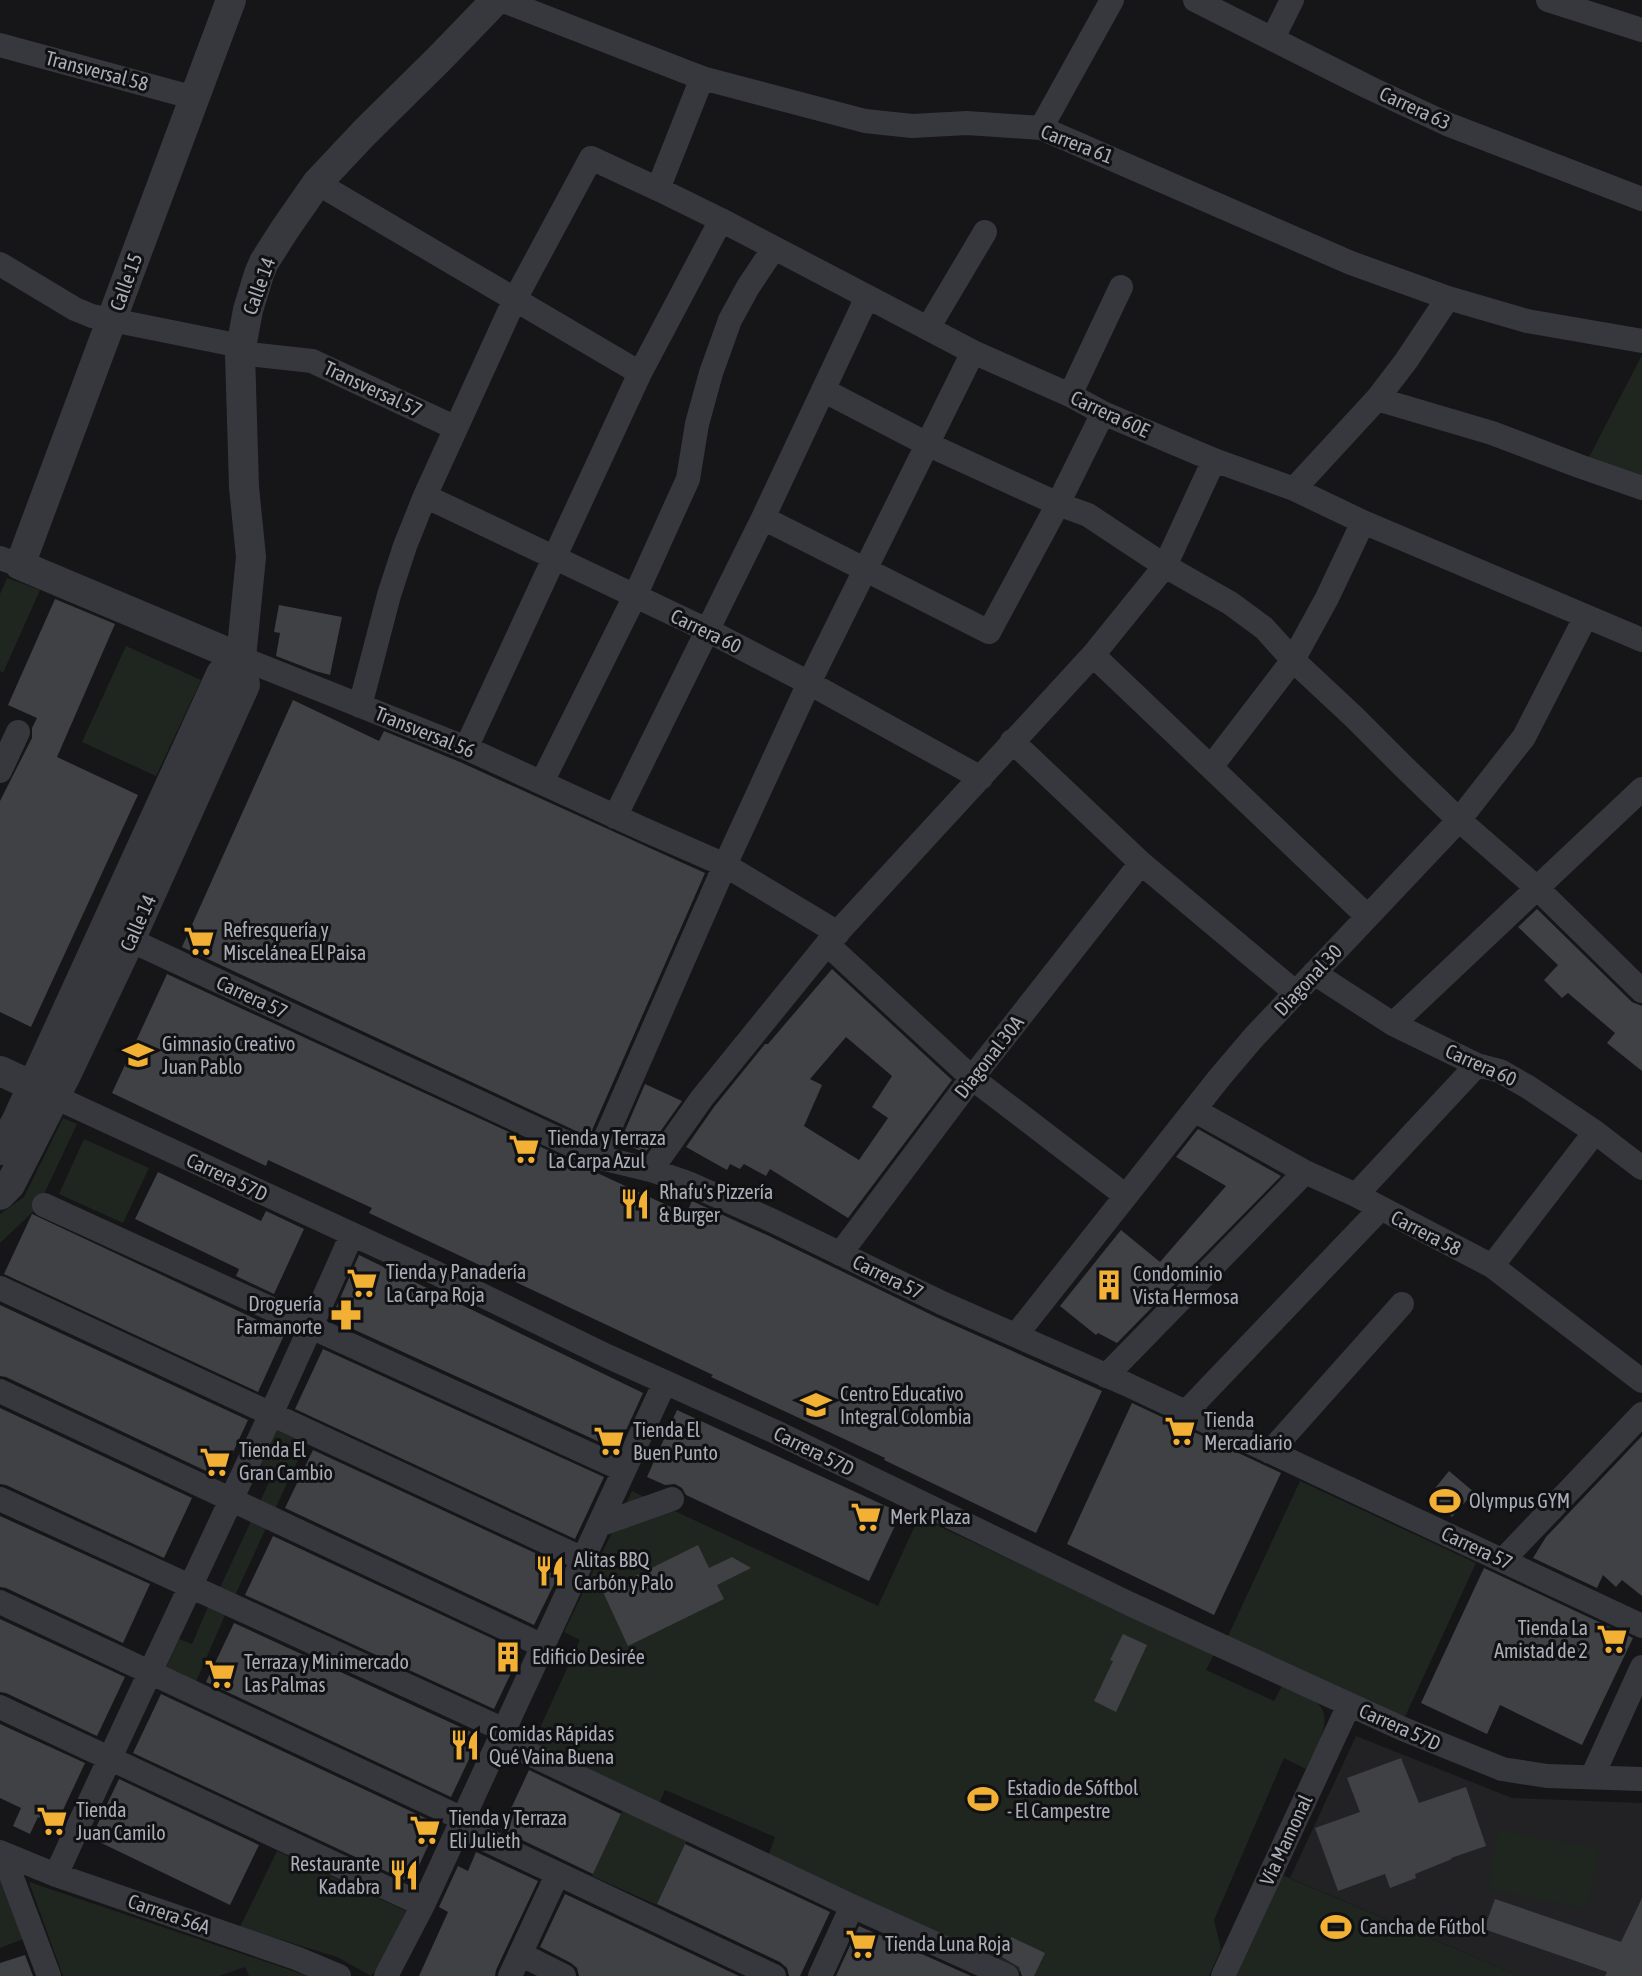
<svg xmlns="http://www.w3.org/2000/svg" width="1642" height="1976" font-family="'Asap Condensed',sans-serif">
<rect width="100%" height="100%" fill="#161618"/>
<!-- built -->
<path fill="#222225" d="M1356 1736 1512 1798 1642 1803V1976H1519L1290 1878Z"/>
<!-- green -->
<path fill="#1e261f" d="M1642 355V483L1586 463Z
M7 578 40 590 3 673 0 671V594Z
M126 646 201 680 156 776 82 742Z
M63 1118 77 1124 38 1207 0 1243V1214L24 1197Z
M84 1139 149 1168 123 1223 59 1194Z
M277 1429 306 1443 275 1509 260 1502 274 1471 261 1465Z
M1300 1481 1476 1563 1404 1719 1228 1636Z
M632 1491 878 1606 919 1517 1214 1654 1206 1670 1274 1701 1282 1686C1291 1690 1302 1694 1312 1699 1339 1715 1315 1748 1306 1769L1284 1758 1214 1920 1221 1949 1209 1976H1029L769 1854 775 1837 665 1790 658 1806 530 1750 580 1640 564 1632Z
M251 1521 266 1528 233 1600 218 1592Z
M208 1607 225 1615 195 1684 165 1670 179 1639 192 1644Z
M624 1808 688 1838 657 1905 592 1876Z
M1499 1830 1599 1849 1588 1909 1488 1889Z
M277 1851 406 1911 381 1963 371 1976 337 1957 240 1927Z
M1282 1875 1519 1976H1235Z
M0 1880 23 1939 0 1948Z
M29 1882 308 1976H249L245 1967 219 1976H63Z"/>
<!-- building -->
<path fill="#404145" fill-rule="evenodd" d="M55 599 115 624 57 757 138 795 31 1027 0 1012V801L32 738V728L37 718 8 705Z
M279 605 342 617 330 675 315 671 276 656 280 633 274 632Z
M293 700 379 741 384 731 460 762 705 873 589 1137 182 947Z
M1537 909 1632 1002 1642 1006V1071L1607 1043 1615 1033 1568 993 1562 998 1544 980 1558 965 1518 927Z
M832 969 952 1080 848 1218 770 1169 766 1176 744 1164 740 1169 730 1164 727 1170 686 1147 714 1107 765 1044H768ZM846 1037 892 1076 872 1107 888 1118 859 1160 804 1126 822 1085 810 1079Z
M167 974 686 1214 692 1201 767 1235 936 1317 1102 1391 1036 1533 884 1460 885 1458 711 1377 713 1375 369 1213 372 1208 268 1160 266 1166 112 1093Z
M645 1084 682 1101 645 1153 620 1142Z
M1198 1129 1281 1176 1117 1343 1098 1333 1096 1335 1060 1306 1121 1230 1160 1262 1226 1186 1176 1157Z
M158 1172 261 1221 266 1211 304 1229 274 1294 236 1276 239 1269 135 1219Z
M32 1214 285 1333 258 1392 4 1274Z
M359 1255 643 1393 617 1450 331 1319Z
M0 1305 248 1420 221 1478 6 1377 0 1376Z
M323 1349 604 1477 575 1539 295 1409Z
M1132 1403 1281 1473 1214 1615 1067 1544Z
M0 1408 192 1498 164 1558 6 1485 0 1484Z
M677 1410 901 1513 869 1581 686 1495 682 1488 675 1484 665 1485 647 1477Z
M1642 1436V1596L1622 1580 1616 1587 1603 1575 1597 1588 1533 1558 1546 1537Z
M313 1450 563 1566 534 1625 285 1508Z
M1449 1471 1474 1492 1452 1517 1428 1497Z
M0 1516 150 1584 123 1643 6 1588 0 1587Z
M273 1536 521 1652 494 1709 245 1595Z
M698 1545 709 1568 732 1557 751 1568 717 1585 724 1599 628 1646 603 1592Z
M1484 1568 1633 1638 1582 1745 1500 1705 1487 1734 1421 1703Z
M0 1619 125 1677 97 1736 6 1693 0 1692Z
M234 1623 480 1736 451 1797 206 1682Z
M1123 1634 1147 1645 1116 1712 1094 1701 1113 1661 1110 1660Z
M161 1694 438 1824 411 1883 133 1753Z
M0 1724 85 1763 56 1825 38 1817 30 1834 13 1826 21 1808 0 1798Z
M1401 1758 1419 1803 1466 1787 1486 1846 1451 1858 1452 1859 1415 1874 1416 1878 1390 1888 1385 1874 1338 1891 1315 1828 1360 1812 1347 1778Z
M529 1770 621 1814 593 1874 501 1830Z
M119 1779 259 1845 230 1905 91 1838Z
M685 1844 830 1912 800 1976H789L787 1968 780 1962 657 1904Z
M476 1852 538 1881 496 1970 495 1976H419L448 1912 439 1907 458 1866 468 1871Z
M565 1894 739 1976H579L577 1968 571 1963 540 1947Z
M1642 1898V1976H1605L1607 1972 1484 1929 1495 1899 1621 1942Z
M859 1926 971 1976H836Z
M1011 1937 1045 1953 1034 1976H1022L1019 1967 1002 1957Z
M25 1955 33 1976H0V1963Z"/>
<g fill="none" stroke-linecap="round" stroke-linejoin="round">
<!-- minor -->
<path stroke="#37383d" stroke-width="24" d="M501 0 702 78 865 121 912 126 967 123 1041 128 1351 263 1448 298 1527 321 1642 341
M1195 0 1368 87 1447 124 1642 199
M1548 0 1642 30
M1273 38 1292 0
M0 45 195 98
M1041 128 1112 0
M317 183 640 373
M658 189 702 78
M0 264 75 309 92 316 241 346
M928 328 985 232
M240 353 312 361 456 428
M823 390 927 444 1058 504 1088 515 1165 566 1230 603 1264 628 1293 660 1354 717 1404 767 1459 820 1537 888 1642 991
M1070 395 1121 287
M1377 399 1492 433 1579 466 1642 488
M1294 489 1377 399 1406 361 1448 298
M425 496 707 630 809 683 981 778
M763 518 989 632 1058 504 1103 413
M0 558 20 565
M1093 655 1367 916
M241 658 466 748 645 830 725 865 838 933
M360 706 389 595 405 546 425 496 514 301 591 158 658 189 721 220 973 352 1070 395 1103 413 1214 460 1294 489 1363 522 1642 640
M1012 741 1141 863 1296 993
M466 748 640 373 721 220
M1211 767 1293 660 1327 598 1363 522
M0 771 18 732
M542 782 635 596 688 479 697 424 711 373 730 320 748 287 774 248
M615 817 763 518 867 297
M130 940 597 1157 651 1170 688 1183 773 1221 942 1303 1126 1384 1642 1626
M827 944 972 1078 1126 1196
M1314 973 1393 1024 1477 1065 1500 1071 1528 1087 1595 1132 1642 1168
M1393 1024 1642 789
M55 1097 434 1272 607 1356 780 1434 1130 1604 1403 1729 1502 1769 1547 1776 1642 1779
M1194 1110 1305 1172 1356 1195 1492 1266 1642 1381
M597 1157 725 865 809 683 973 352
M651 1170 702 1098 827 944 1093 655 1165 566 1214 460
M1356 1195 1477 1065
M44 1205 624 1470
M840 1254 972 1078 1141 863
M1492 1266 1595 1132
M0 1288 583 1559
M1016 1335 1220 1077 1254 1037 1459 820 1524 737 1585 618
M1106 1376 1305 1172
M0 1391 543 1646
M1185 1413 1380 1209
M1270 1452 1402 1304
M0 1499 504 1730
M599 1525 672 1499
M1503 1560 1642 1414
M0 1602 463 1819
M0 1707 423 1905
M500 1740 852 1906 1007 1976
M1592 1777 1642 1667
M459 1827 774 1976
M0 1852 56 1875 296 1958 339 1976
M3 1854 49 1976
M56 1875C153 1661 258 1450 352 1234
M520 1954 564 1976
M386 1976 423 1905 665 1382
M510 1976 557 1875
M820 1976 852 1906
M1223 1976 1349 1705"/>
<!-- tertiary -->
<path stroke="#37383d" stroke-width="30" d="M231 0 20 565 241 658
M0 1071 50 1094
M0 1150 16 1122 221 674 241 658
M0 1195 10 1185 66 1075 130 940 245 685 241 658 251 557 244 487 240 353 248 310 259 274 264 262 285 229 317 183 365 132 439 59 496 0"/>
</g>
<!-- icons -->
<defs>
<g id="supermarket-bare" transform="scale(2.4)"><path d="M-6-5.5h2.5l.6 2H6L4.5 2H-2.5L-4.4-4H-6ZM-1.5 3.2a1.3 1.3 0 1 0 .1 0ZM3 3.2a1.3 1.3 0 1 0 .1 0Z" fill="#f2b134" stroke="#111113" stroke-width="2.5" paint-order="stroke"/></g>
<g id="school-bare" transform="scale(2.4)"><path d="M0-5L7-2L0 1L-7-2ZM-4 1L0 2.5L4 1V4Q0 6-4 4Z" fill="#f2b134" stroke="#111113" stroke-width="2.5" paint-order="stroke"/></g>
<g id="restaurant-bare" transform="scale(2.4)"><path d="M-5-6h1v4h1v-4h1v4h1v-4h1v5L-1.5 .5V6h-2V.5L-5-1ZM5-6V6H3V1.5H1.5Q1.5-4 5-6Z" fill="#f2b134" stroke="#111113" stroke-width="2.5" paint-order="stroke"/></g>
<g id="building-bare" transform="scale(2.4)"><path d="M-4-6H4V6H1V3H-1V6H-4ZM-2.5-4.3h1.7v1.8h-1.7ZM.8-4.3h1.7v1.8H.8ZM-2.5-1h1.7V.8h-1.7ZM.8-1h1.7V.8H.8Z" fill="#f2b134" stroke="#111113" stroke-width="2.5" paint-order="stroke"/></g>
<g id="pharmacy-bare" transform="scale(2.4)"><path d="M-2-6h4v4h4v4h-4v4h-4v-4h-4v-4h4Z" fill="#f2b134" stroke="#111113" stroke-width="2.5" paint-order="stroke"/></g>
<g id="stadium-bare" transform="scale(2.4)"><path d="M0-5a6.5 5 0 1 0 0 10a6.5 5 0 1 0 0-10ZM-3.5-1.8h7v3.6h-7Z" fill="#f2b134" stroke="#111113" stroke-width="2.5" paint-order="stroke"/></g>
</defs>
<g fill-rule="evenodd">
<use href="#supermarket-bare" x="199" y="941"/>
<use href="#school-bare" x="138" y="1055"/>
<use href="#supermarket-bare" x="524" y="1149"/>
<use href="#restaurant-bare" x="635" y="1204"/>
<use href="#supermarket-bare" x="362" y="1283"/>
<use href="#building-bare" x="1109" y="1285"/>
<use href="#pharmacy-bare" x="346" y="1315"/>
<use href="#school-bare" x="816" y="1405"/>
<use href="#supermarket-bare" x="1180" y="1431"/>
<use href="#supermarket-bare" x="609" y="1441"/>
<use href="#supermarket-bare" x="215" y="1462"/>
<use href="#stadium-bare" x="1445" y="1501"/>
<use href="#supermarket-bare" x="866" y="1517"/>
<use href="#restaurant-bare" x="550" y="1571"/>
<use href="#supermarket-bare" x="1612" y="1639"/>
<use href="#building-bare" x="508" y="1657"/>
<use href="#supermarket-bare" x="220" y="1674"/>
<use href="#restaurant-bare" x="465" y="1745"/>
<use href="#stadium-bare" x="983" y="1799"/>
<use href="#supermarket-bare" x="52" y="1821"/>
<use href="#supermarket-bare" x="425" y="1830"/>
<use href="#restaurant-bare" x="404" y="1875"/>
<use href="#stadium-bare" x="1336" y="1927"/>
<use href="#supermarket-bare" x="861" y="1944"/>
</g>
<g text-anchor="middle" stroke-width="6" stroke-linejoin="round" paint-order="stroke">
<!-- street labels -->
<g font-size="20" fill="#a8adb8" stroke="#111113">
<text transform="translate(97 71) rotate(15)" y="7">Transversal 58</text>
<text transform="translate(1415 108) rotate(25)" y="7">Carrera 63</text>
<text transform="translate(1077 144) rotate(21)" y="7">Carrera 61</text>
<text transform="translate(126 282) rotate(-70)" y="7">Calle 15</text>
<text transform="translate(259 286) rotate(-70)" y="7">Calle 14</text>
<text transform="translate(373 389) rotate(25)" y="7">Transversal 57</text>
<text transform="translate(1110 414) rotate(25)" y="7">Carrera 60E</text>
<text transform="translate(706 631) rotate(26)" y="7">Carrera 60</text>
<text transform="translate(425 732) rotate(22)" y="7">Transversal 56</text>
<text transform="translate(138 923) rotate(-66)" y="7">Calle 14</text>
<text transform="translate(1308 980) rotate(-47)" y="7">Diagonal 30</text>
<text transform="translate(252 997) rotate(25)" y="7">Carrera 57</text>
<text transform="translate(989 1057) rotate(-52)" y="7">Diagonal 30A</text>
<text transform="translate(1481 1065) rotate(24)" y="7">Carrera 60</text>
<text transform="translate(227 1177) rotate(25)" y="7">Carrera 57D</text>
<text transform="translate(1426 1233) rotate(27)" y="7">Carrera 58</text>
<text transform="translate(888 1277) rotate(26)" y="7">Carrera 57</text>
<text transform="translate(814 1451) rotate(26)" y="7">Carrera 57D</text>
<text transform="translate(1477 1548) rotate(25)" y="7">Carrera 57</text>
<text transform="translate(1400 1727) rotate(24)" y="7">Carrera 57D</text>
<text transform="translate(1286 1840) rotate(-65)" y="7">Vía Mamonal</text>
<text transform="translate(169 1914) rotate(19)" y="7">Carrera 56A</text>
</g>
<!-- poi labels -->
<g font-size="20" fill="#a8adb8" stroke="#111113" text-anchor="start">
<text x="223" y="937">Refresquería y<tspan x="223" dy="23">Miscelánea El Paisa</tspan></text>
<text x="162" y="1051">Gimnasio Creativo<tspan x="162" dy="23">Juan Pablo</tspan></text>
<text x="548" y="1145">Tienda y Terraza<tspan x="548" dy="23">La Carpa Azul</tspan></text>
<text x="659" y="1199">Rhafu's Pizzería<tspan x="659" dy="23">&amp; Burger</tspan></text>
<text x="386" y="1279">Tienda y Panadería<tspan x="386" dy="23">La Carpa Roja</tspan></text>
<text x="1133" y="1281">Condominio<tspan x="1133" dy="23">Vista Hermosa</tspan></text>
<text x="322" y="1311" text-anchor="end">Droguería<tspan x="322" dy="23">Farmanorte</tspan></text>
<text x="840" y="1401">Centro Educativo<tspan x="840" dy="23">Integral Colombia</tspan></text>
<text x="1204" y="1427">Tienda<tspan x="1204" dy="23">Mercadiario</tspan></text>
<text x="633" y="1437">Tienda El<tspan x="633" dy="23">Buen Punto</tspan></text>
<text x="239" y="1457">Tienda El<tspan x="239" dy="23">Gran Cambio</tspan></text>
<text x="1469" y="1508">Olympus GYM</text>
<text x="890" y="1524">Merk Plaza</text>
<text x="574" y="1567">Alitas BBQ<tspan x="574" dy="23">Carbón y Palo</tspan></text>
<text x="1588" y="1635" text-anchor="end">Tienda La<tspan x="1588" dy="23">Amistad de 2</tspan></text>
<text x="532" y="1664">Edificio Desirée</text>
<text x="244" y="1669">Terraza y Minimercado<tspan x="244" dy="23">Las Palmas</tspan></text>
<text x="489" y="1741">Comidas Rápidas<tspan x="489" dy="23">Qué Vaina Buena</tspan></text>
<text x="1007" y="1795">Estadio de Sóftbol<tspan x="1007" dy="23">- El Campestre</tspan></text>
<text x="76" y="1817">Tienda<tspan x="76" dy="23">Juan Camilo</tspan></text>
<text x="449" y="1825">Tienda y Terraza<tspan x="449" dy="23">Eli Julieth</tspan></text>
<text x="380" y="1871" text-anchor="end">Restaurante<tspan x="380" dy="23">Kadabra</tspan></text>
<text x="1360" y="1934">Cancha de Fútbol</text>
<text x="885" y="1951">Tienda Luna Roja</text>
</g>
</g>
</svg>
